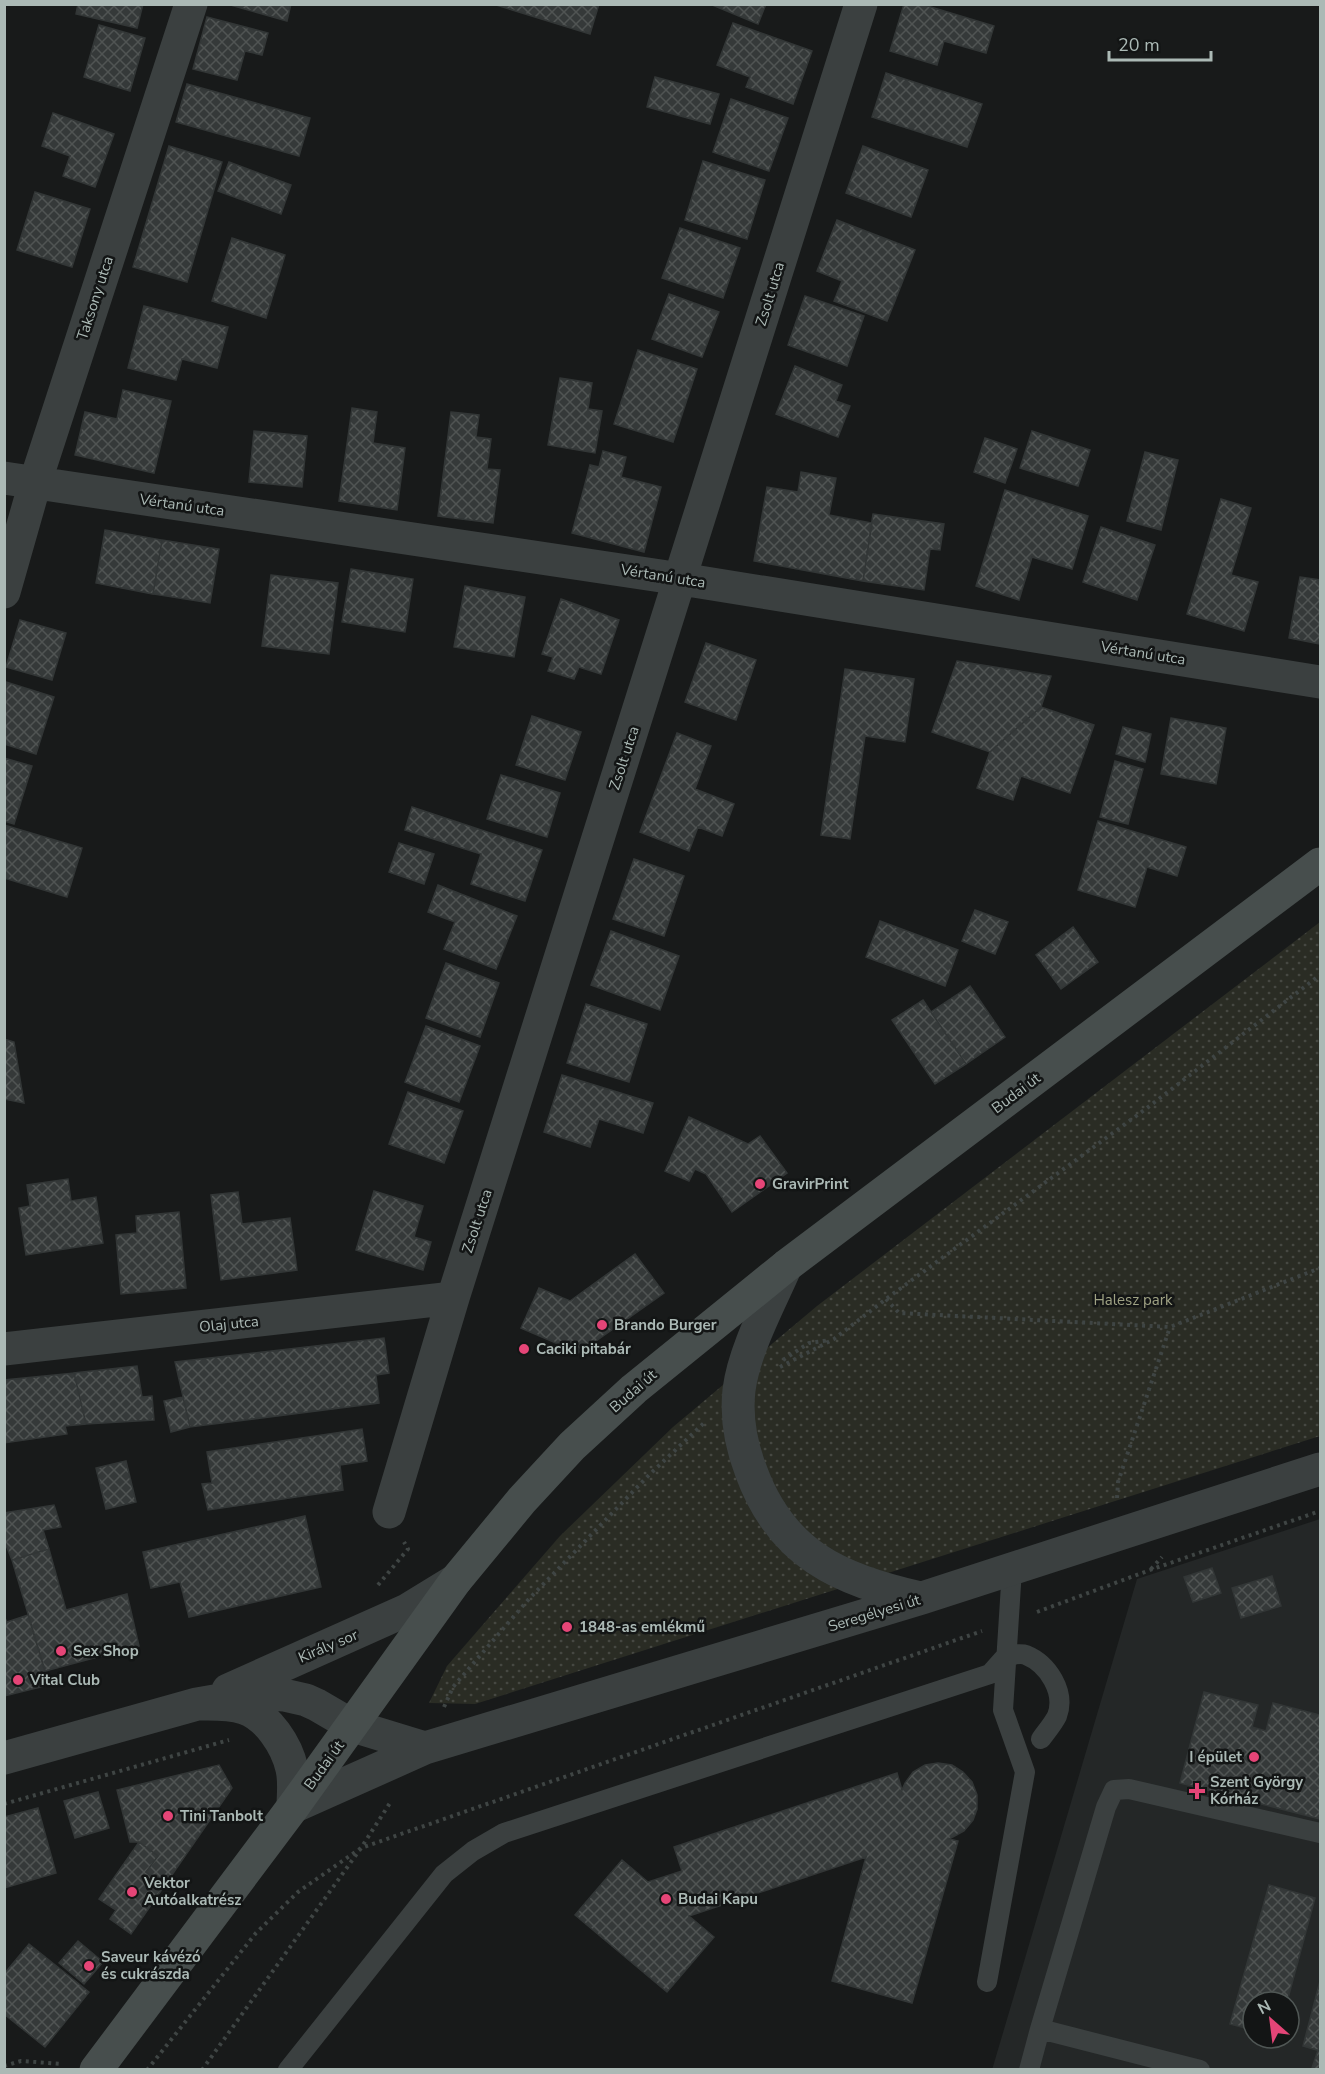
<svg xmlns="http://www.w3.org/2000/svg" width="1325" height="2074" font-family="'Nunito Sans',sans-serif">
<defs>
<pattern id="park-dots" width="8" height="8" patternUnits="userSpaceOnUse" patternTransform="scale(1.5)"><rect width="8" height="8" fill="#2a2c24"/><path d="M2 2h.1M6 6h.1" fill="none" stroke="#464842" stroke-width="1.8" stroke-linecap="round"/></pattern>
<pattern id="building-cross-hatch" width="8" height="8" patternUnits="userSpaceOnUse" patternTransform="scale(1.5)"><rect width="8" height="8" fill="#353939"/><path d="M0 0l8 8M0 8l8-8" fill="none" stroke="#505453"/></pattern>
</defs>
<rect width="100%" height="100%" fill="#181a1a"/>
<!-- built -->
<path fill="#242727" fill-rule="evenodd" d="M1320 1519V2069L992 2070 1137 1579ZM1253 2002H1289V2038H1253Z"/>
<!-- park -->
<path fill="url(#park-dots)" d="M1320 922V1436L475 1704 429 1703 447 1666 560 1536 673 1427 817 1306Z"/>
<!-- building -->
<path fill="url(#building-cross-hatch)" stroke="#323636" stroke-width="1.5" d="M78 4H143L137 28 76 14Z
M227 4H291L287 21Z
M493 4H599L590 34Z
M710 4H766L758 24Z
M904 4H921L994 26 986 53 944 41 937 65 890 51Z
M207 17 268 33 262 55 245 51 237 80 193 69Z
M733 23 812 51 793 104 746 87 750 77 717 65Z
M99 25 145 38 130 91 84 77Z
M886 73 982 104 967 147 872 117Z
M655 77 719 94 710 124 647 107Z
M187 84 310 118 299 156 176 122Z
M731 99 788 118 769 171 713 152Z
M53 113 114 134 95 187 63 176 70 156 42 146Z
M169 146 222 162 187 282 133 267Z
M863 146 928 170 911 217 846 193Z
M703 161 765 180 747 239 685 220Z
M229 162 291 185 281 214 218 191Z
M35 192 90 209 72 267 17 250Z
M837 220 915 250 887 321 834 301 842 281 817 271Z
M680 228 740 248 723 298 662 278Z
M232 238 285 255 266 318 212 301Z
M669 294 719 312 702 357 652 339Z
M805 296 864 316 847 366 788 345Z
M144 306 228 327 217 368 182 359 176 380 128 368Z
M638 350 697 369 673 442 614 424Z
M795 366 842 385 836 401 850 406 838 437 776 414Z
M560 378 592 383 588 409 602 411 595 453 548 445Z
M123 390 171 401 154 473 75 455 85 412 117 419Z
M352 408 377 412 373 443 405 448 397 510 339 501Z
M451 412 479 415 476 437 491 439 487 469 500 470 493 523 438 516Z
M254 431 307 436 302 487 249 482Z
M1032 431 1090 450 1078 486 1020 468Z
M985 438 1017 449 1005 483 974 472Z
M603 451 626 457 621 477 661 487 644 552 572 533 590 465 599 467Z
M1145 452 1178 460 1161 530 1127 521Z
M801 472 836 478 829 515 872 523 863 581 754 561 767 487 798 492Z
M1005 490 1088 516 1072 569 1032 557 1019 600 976 586Z
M1221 499 1251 508 1231 575 1258 582 1244 631 1187 614Z
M873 514 944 524 940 550 930 549 924 590 863 581Z
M1101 527 1155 545 1137 600 1083 582Z
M105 530 162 540 153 594 96 583Z
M162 540 219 549 210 603 153 594Z
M351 569 413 579 405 632 342 622Z
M271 575 338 583 329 654 262 646Z
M1300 577 1320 580V644L1289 638Z
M465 586 525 597 514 657 454 647Z
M561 599 619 620 601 674 579 667 574 679 548 671 553 657 542 654Z
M20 620 66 633 52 680 6 667Z
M706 643 756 660 736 720 685 702Z
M957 661 1051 676 1041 707 990 752 932 732Z
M845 669 914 679 905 742 865 736 850 839 821 835Z
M6 682 54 697 36 754 4 744Z
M1041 707 1094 725 1070 793 1021 776 1013 800 977 788 990 752Z
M532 716 581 732 565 780 516 765Z
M1171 718 1226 728 1216 784 1161 774Z
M1123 727 1151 734 1145 762 1116 754Z
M677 733 711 746 695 789 734 804 722 836 698 827 689 851 640 832Z
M4 758 32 766 14 824 4 821Z
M1115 761 1143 769 1128 824 1100 817Z
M501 775 560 793 547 837 487 819Z
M412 807 542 850 525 901 471 884 481 854 405 830Z
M1098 821 1186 847 1177 876 1147 867 1135 907 1078 890Z
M4 825 82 848 67 897 4 878Z
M399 843 434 854 424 884 389 872Z
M634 859 684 876 664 936 613 919Z
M438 885 517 916 496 969 444 949 455 922 428 912Z
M975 910 1008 922 995 954 962 941Z
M880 921 958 950 945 986 866 957Z
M1073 927 1098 962 1061 989 1036 955Z
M611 931 679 956 660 1010 591 985Z
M446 963 499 983 480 1037 426 1018Z
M970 986 1005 1037 966 1064 931 1012Z
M923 1000 966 1064 935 1084 892 1020Z
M586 1004 647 1024 629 1082 567 1063Z
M426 1026 480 1046 459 1102 405 1082Z
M4 1039 14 1042 24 1103 4 1099Z
M562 1075 653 1103 643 1133 599 1119 590 1147 544 1132Z
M408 1092 463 1111 444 1163 389 1144Z
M689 1117 748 1144 760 1136 787 1173 732 1212 706 1174 695 1169 689 1181 665 1171Z
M68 1179 71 1201 96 1197 103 1243 26 1255 19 1208 30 1206 27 1185Z
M374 1191 423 1206 414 1237 431 1242 423 1270 356 1250Z
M238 1192 242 1224 290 1218 297 1270 221 1280 211 1195Z
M179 1212 186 1288 121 1294 116 1235 137 1233 136 1216Z
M635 1254 664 1293 579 1353 521 1328 539 1288 570 1301Z
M384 1338 389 1373 376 1375 379 1403 190 1427 175 1362Z
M137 1366 142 1397 152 1396 154 1420 86 1424 74 1373Z
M74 1373 86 1424 65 1426 67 1434 4 1443V1380Z
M183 1397 190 1427 171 1432 164 1401Z
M362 1429 367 1461 340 1465 343 1490 208 1510 202 1484 212 1483 207 1452Z
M126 1461 136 1502 106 1509 96 1468Z
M54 1505 61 1527 43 1530 49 1549 12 1560 4 1540V1513Z
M305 1516 321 1587 189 1617 180 1582 151 1588 143 1552Z
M49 1549 66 1610 127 1594 139 1646 45 1671 12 1560Z
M1212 1568 1221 1593 1193 1602 1184 1577Z
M1272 1576 1281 1606 1241 1618 1232 1588Z
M28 1615 49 1685 4 1696V1616L7 1622Z
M1204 1692 1258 1705 1252 1727 1266 1731 1273 1703 1320 1715V1819L1180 1783Z
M938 1763 952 1765 963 1772 972 1782 977 1795V1809L973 1820 964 1831 949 1839 958 1841 912 2003 832 1981 866 1857 689 1916 714 1937 667 1992 575 1915 622 1860 648 1882 682 1871 674 1847 897 1773 902 1790 905 1783 913 1772 925 1765Z
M219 1765 232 1788 165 1885 146 1872 158 1856 139 1842H130L117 1790Z
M98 1792 109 1828 75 1838 64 1801Z
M38 1808 56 1873 4 1888V1817Z
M139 1842 158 1856 146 1872 165 1885 131 1934 110 1919 116 1910 99 1899Z
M1269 1885 1315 1898 1287 2002H1253V2030L1230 2024Z
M78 1941 103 1962 84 1984 59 1963Z
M29 1944 89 1992 45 2047 4 2014V1974Z
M1320 1981V2051L1303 2046Z
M1318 2050 1320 2051V2070L1312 2068Z"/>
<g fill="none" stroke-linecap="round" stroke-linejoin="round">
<!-- path -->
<path stroke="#3f4544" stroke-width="4" stroke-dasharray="3 4.5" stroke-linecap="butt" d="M886 1299 899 1313 1170 1327 1320 1268
M783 1360 809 1343 830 1340
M780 1367 834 1339 886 1299 1147 1108 1320 975
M1117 1498 1118 1482 1170 1327
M1151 1569 1162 1557
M378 1585 408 1549 404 1542
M1037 1612 1150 1570 1320 1511
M444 1707 453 1687 528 1600 649 1475 705 1422
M4 1804 229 1740
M4 2066 21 2061 63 2064
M147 2070 256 1933 298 1892 361 1848 982 1631
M202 2070 361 1848 390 1803"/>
<!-- service -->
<path stroke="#3b4040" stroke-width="20" d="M987 1982 1025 1772 1003 1710 1012 1569
M1040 2029 1106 1807 1114 1790 1129 1789 1320 1833
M288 2070 444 1874 473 1851 504 1833 990 1674 1007 1655C1013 1655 1021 1653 1026 1655 1048 1664 1066 1692 1057 1716 1053 1724 1046 1732 1041 1739
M1029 2070 1040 2029 1200 2070"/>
<!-- minor -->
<path stroke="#3b4040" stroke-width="33" d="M4 478 681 579 1320 682
M4 592 35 483 191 4
M786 1266C770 1303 744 1350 739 1390 736 1417 741 1445 751 1471 781 1554 839 1580 921 1598
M4 1349 453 1298
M389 1512 453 1298 861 4
M228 1690 407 1610 456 1580
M197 1704C213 1704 229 1703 244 1708 268 1716 287 1746 292 1769 295 1782 293 1795 293 1807L425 1748 922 1598 1320 1469
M4 1758 197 1704 260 1693 284 1695 306 1700 317 1705 353 1726 425 1748"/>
<!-- secondary -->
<path stroke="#474e4d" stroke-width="33" d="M96 2070 293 1807 456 1580 522 1500 572 1446 634 1389 786 1266 1320 864"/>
</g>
<!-- markers -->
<g fill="#e54577" stroke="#131515" stroke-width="2">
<circle cx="760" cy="1184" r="6"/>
<circle cx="602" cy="1325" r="6"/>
<circle cx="524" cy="1349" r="6"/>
<circle cx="567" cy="1627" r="6"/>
<circle cx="61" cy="1651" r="6"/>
<circle cx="18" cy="1680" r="6"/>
<circle cx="1254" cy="1757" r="6"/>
<path d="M1194 1782h6v6h6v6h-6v6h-6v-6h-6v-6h6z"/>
<circle cx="168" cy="1816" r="6"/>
<circle cx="132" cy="1892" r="6"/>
<circle cx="666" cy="1899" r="6"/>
<circle cx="89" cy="1966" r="6"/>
</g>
<g text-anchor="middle" stroke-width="5" stroke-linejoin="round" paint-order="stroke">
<!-- street labels -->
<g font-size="15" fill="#abb9b5" stroke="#131515">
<text transform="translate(770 294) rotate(-73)" y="5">Zsolt utca</text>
<text transform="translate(95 298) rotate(-72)" y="5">Taksony utca</text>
<text transform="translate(182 505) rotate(8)" y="5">Vértanú utca</text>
<text transform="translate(663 576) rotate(9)" y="5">Vértanú utca</text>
<text transform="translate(1143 653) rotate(9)" y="5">Vértanú utca</text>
<text transform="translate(624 758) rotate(-72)" y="5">Zsolt utca</text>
<text transform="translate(1016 1093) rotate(-37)" y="5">Budai út</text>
<text transform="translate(477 1221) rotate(-72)" y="5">Zsolt utca</text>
<text transform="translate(229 1324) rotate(-6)" y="5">Olaj utca</text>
<text transform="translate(633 1391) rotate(-41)" y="5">Budai út</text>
<text transform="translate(874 1613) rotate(-17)" y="5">Seregélyesi út</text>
<text transform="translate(328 1646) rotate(-23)" y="5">Király sor</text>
<text transform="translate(324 1765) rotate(-54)" y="5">Budai út</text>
</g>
<!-- poi labels -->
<g font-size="15" font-weight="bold" fill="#abb9b5" stroke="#131515" text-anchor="start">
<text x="772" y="1189">GravirPrint</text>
<text x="614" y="1330">Brando Burger</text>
<text x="536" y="1354">Caciki pitabár</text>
<text x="579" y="1632">1848-as emlékmű</text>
<text x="73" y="1656">Sex Shop</text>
<text x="30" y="1685">Vital Club</text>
<text x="1242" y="1762" text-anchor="end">I épület</text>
<text x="1210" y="1787">Szent György<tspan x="1210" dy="17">Kórház</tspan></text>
<text x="180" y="1821">Tini Tanbolt</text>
<text x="144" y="1888">Vektor<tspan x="144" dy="17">Autóalkatrész</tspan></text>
<text x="678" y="1904">Budai Kapu</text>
<text x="101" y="1962">Saveur kávézó<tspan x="101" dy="17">és cukrászda</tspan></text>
</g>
<!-- park labels -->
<g font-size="15" fill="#9fa284" stroke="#131515">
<text x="1133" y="1305">Halesz park</text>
</g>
</g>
<!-- border -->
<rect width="1325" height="2074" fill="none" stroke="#abb9b5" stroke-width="12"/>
<!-- north arrow -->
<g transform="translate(1271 2020) rotate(332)"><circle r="28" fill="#131515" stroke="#505755" stroke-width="1.5"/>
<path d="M0-4.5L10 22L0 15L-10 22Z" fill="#e54577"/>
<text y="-9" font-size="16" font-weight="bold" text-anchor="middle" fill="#abb9b5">N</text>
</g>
<!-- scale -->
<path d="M1109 51v9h102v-9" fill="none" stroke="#abb9b5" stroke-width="3"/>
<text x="1118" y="51" font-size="18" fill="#abb9b5" stroke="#131515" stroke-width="4.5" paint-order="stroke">20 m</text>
</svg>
